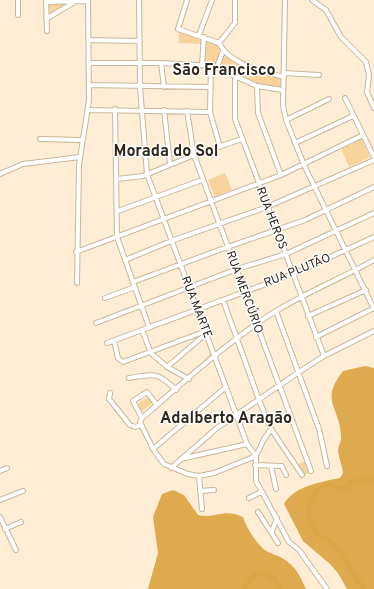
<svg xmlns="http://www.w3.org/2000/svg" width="374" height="589" font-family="Overpass,sans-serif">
<rect width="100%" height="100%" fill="#ffeed5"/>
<!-- green -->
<path fill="#f8d49c" d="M67 3 50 14 49 4Z
M178 28 220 42 233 55 254 66 286 75 285 91C276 89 266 88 258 85 239 78 223 65 203 64L204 44 179 43Z
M362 139 370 157 349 167 341 149Z
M225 173 232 190 215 197 208 180Z
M149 396 153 403 142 411 137 404Z
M305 461 311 472 303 476 297 465Z"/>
<!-- forest -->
<path fill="#dfa94d" d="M365 366 374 368V589H347L338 573 330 564 303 541 284 504C294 486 321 482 340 478L343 473C342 466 339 458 338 451 338 446 342 441 341 436 340 406 319 402 343 371Z
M173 490 184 495 198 515C217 519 223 508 243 517 246 527 258 547 268 552 275 555 283 557 289 563 298 570 301 579 306 589H148L158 553 153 517 162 494Z"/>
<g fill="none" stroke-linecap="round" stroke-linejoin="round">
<!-- river -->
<path stroke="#dba548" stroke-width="4.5" d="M244 589C254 576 250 573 268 574L275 580 280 589
M365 589C351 575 345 555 331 541 328 538 321 538 318 535 302 518 306 494 328 484L339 489 347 488 350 483 358 481 363 478 369 480 374 478"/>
<!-- minor casing -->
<g stroke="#cab698" stroke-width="6">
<path id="minor" d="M18 0V15
M46 0 47 31
M139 0 140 87 147 174 247 444 256 456
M187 0 178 29 219 43C230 65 262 71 284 77
M285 0 283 105 286 120 304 165 374 309
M312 0 326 10 341 37 366 62 369 75 367 92 374 108
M46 2 88 1
M46 19 73 3
M199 35 212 0
M88 40 140 41
M219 43 235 23V0
M88 63H161L213 66 257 86 283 90
M161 63 164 87
M202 65 204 37
M211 65 210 112 220 147
M217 67 223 51
M284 73 319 75
M235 77V119L324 356
M89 85 211 87
M257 86 258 113 281 175
M345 98 374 157
M115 109 117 237 149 327
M88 110 210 112
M164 110 170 164
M187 111 194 155 311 471
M286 120 329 99
M40 139 82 140
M295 143 353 116
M0 174 23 164 80 157
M117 179 143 176 194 155 242 139
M118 211 202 180
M76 252 281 175 363 135
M125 260 171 241 267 207 374 160
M133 282 219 250 305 220 374 187
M77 283 79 165 89 100 88 0
M105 298 135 287
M223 300 259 400 271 429 302 475
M276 311 319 429 327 466
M308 316 366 290
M96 323 237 269 286 254 374 213
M142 330 151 353 167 367 189 379
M316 337 374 308
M114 341 118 358 123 362 206 331
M107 343 293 274 374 237
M167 367 207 333
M129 378C154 374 157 371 176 390
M110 393 109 399 130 425 135 427 141 425
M142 418 133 401 147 392 157 405
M271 429 264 439 256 456V481L289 542 299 550 327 589
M153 449 226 387
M256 456 214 473 199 476 188 474 164 464 153 449 140 422 142 418C185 381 228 341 276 311 307 292 342 278 374 260
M181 459 247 444
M255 465 282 466 286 475
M271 466 276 489
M171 468 217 428 299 372 324 356 374 331
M0 471 7 468
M199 476 202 509
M200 491 214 490
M249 498 261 492
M0 500 23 491
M258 512 278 543
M0 517 16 550
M5 529 21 522
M272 531 277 518"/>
</g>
<!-- minor -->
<use href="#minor" stroke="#fff" stroke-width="4"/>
</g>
<g text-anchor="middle" stroke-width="3" stroke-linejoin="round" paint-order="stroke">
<!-- street labels -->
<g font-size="12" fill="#2e271b" stroke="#fff">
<text transform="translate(272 218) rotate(69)" y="4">RUA HEROS</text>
<text transform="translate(297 270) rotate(-22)" y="4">RUA PLUTÃO</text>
<text transform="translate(245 292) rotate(70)" y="4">RUA MERCÚRIO</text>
<text transform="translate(197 307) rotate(69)" y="4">RUA MARTE</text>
</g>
<!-- district labels -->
<g font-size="16" font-weight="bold" fill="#2e271b" stroke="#fff">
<text x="224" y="75">São Francisco</text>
<text x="166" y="156">Morada do Sol</text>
<text x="226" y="423">Adalberto Aragão</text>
</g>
</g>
</svg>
